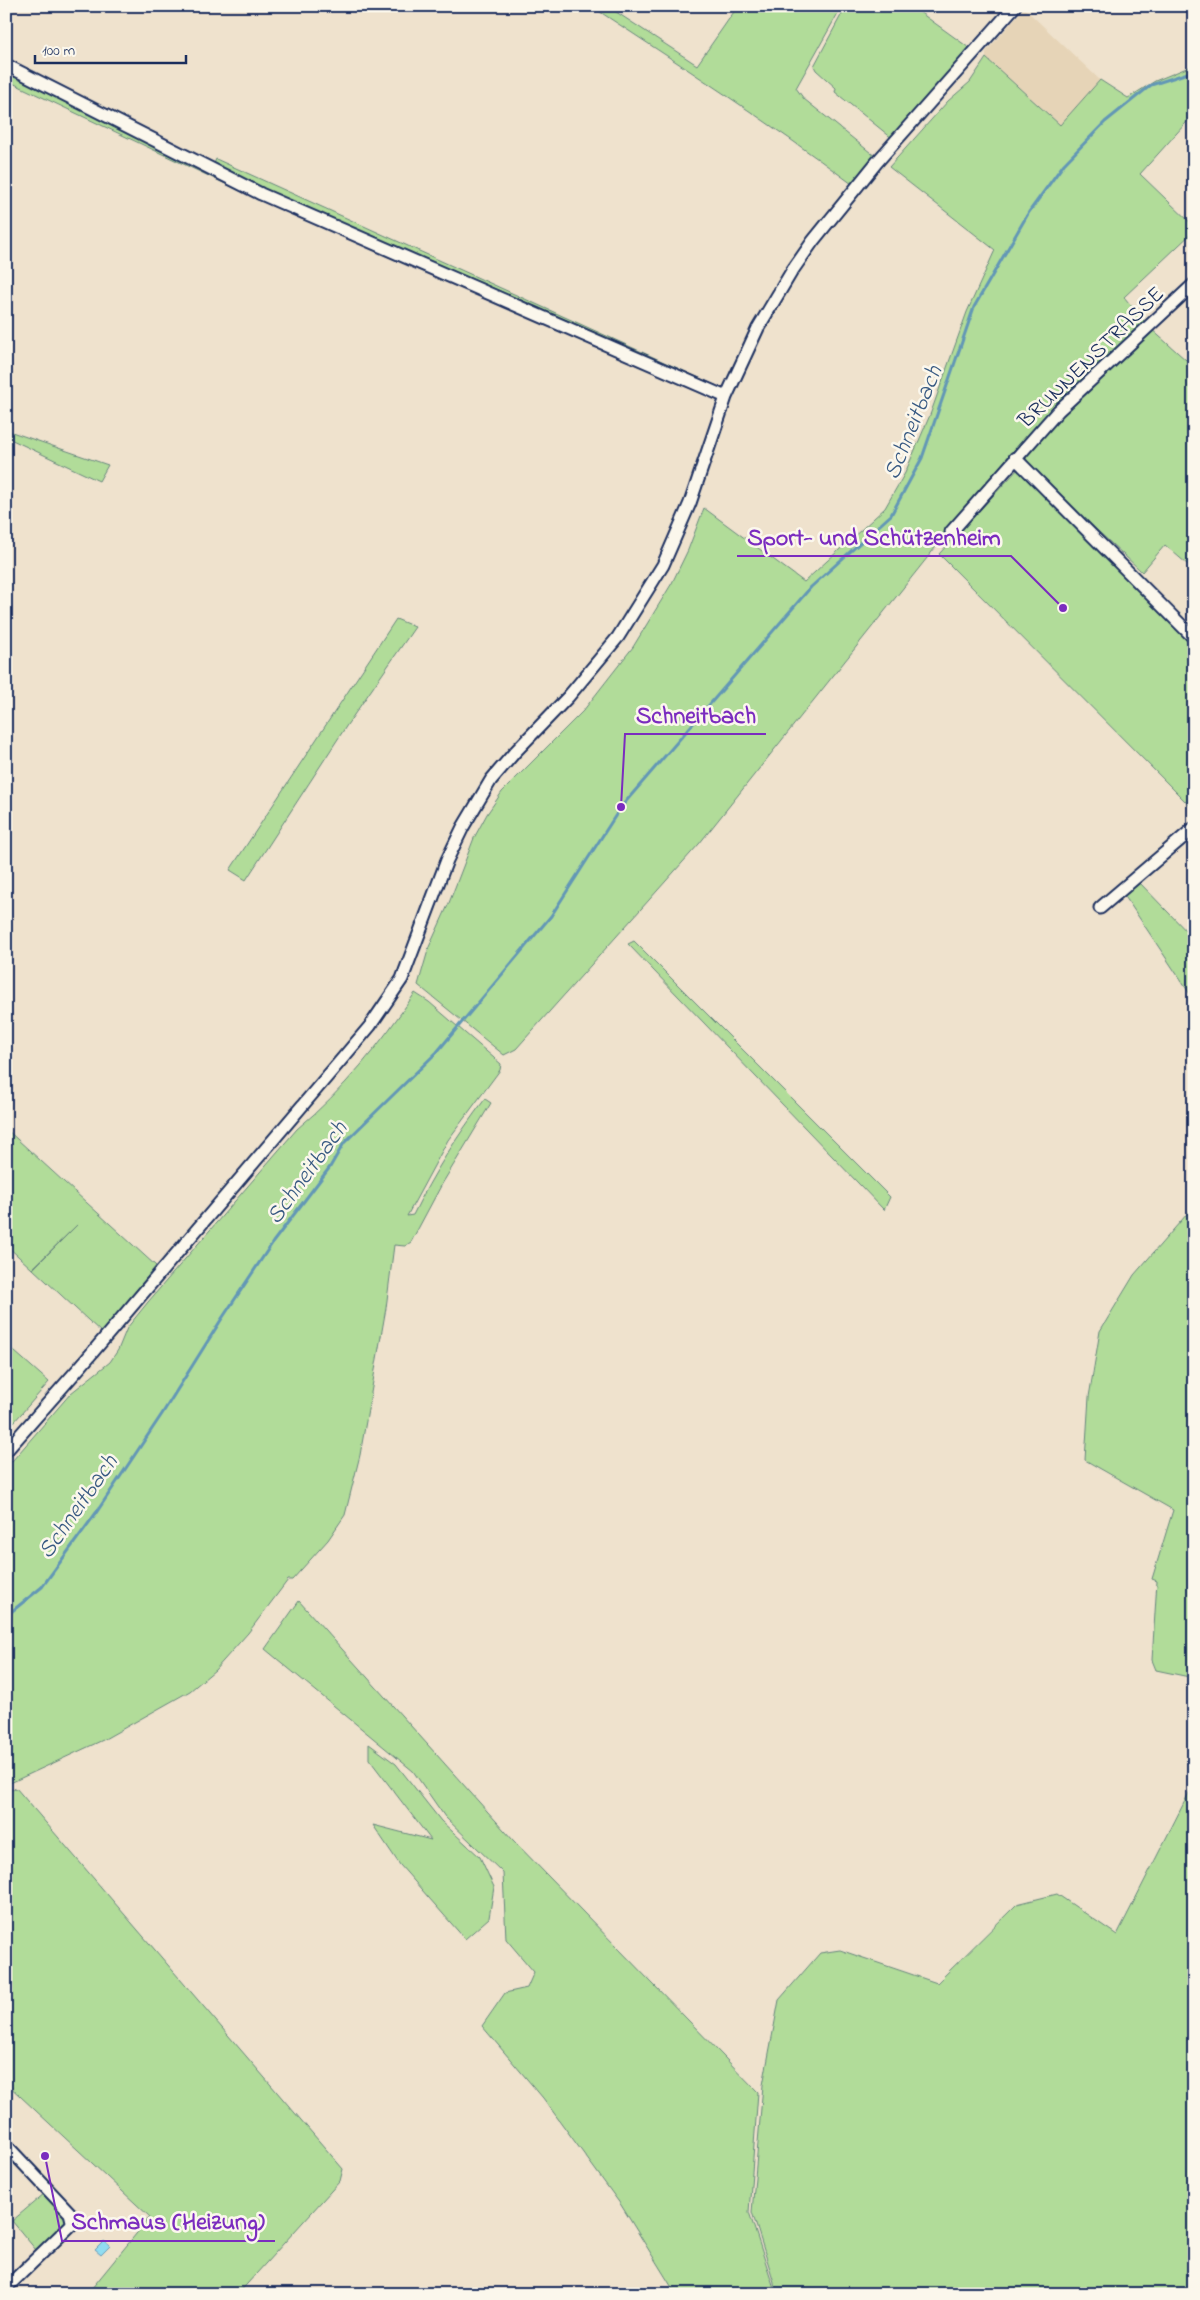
<svg xmlns="http://www.w3.org/2000/svg" width="1200" height="2300" font-family="'Indie Flower',sans-serif">
<rect width="100%" height="100%" fill="#efe2cd"/>
<filter id="ink" filterUnits="userSpaceOnUse"><feTurbulence type="fractalNoise" baseFrequency=".02" numOctaves="2"/><feDisplacementMap in="SourceGraphic" scale="10" xChannelSelector="R" yChannelSelector="G"/><feConvolveMatrix kernelMatrix="1 2 1 2 8 2 1 2 1" color-interpolation-filters="sRGB"/></filter>
<g filter="url(#ink)">
<!-- built -->
<path fill="#e6d4b7" d="M1024 8 1100 80 1060 125 986 58V52Z"/>
<!-- green -->
<path fill="#b1dc99" stroke="#66867c" d="M591 6H607L697 65 738 6H842L796 88 804 99 876 157 852 184C768 121 679 64 591 6Z
M846 6H921L918 11 972 50 893 139 835 92 836 88 816 70 814 66Z
M986 58 1060 125 1100 80 1128 98 1155 81 1194 65V114L1140 174 1194 226V231L1124 297 1145 322 1010 454 699 844 516 1049 504 1055 418 985 429 947 449 903 474 838 487 814 502 792 583 711 633 647 672 583 688 550 704 508 804 582 885 508 905 473 930 415 967 312 995 250 889 167 948 101 970 82Z
M6 70 254 194 253 197 6 80Z
M216 159 717 386 482 283 297 207 213 166Z
M1150 328 1186 360 1194 355V570L1165 545 1142 572C1126 556 1029 470 1026 458 1024 450 1032 444 1037 438Z
M6 430 108 465 99 481 6 437Z
M1019 468 1194 643V810L939 554Z
M396 619 415 627 347 725 246 880 230 870Z
M1139 882 1194 939V1000L1124 895Z
M634 941 890 1197 884 1210 628 944Z
M415 993 429 1002 501 1064 500 1070 448 1140 407 1216 413 1215C433 1174 457 1136 485 1099L491 1103 442 1184 411 1242 405 1246 394 1245 386 1308 360 1455 345 1515 328 1540 292 1580H288L248 1633 215 1670 190 1691 103 1740 6 1785V1468L71 1393 110 1362 118 1350 127 1328 148 1302 297 1129C344 1090 381 1043 415 993Z
M6 1129 156 1266 102 1333 33 1269 79 1223 32 1269 6 1245Z
M1194 1206V1678L1156 1670 1152 1660 1157 1581 1152 1579 1173 1510 1085 1460 1089 1397 1100 1331 1134 1275Z
M6 1344 49 1382 14 1422 6 1414Z
M299 1601 513 1840 758 2092 749 2212 774 2288 773 2294H676L621 2205 543 2098 482 2026 505 1993 527 1988 534 1972 506 1939 503 1873 445 1817 413 1771 265 1649Z
M369 1744 396 1764 441 1821 480 1857 494 1887 489 1918 465 1939 400 1865 373 1825 431 1840 369 1759Z
M1194 1783V2294H775L774 2282 752 2212 763 2085 779 2000 820 1953 840 1950 937 1983 1017 1904 1057 1894 1117 1935Z
M16 1788 343 2169 340 2181 238 2294H87L150 2217 6 2083V1792Z
M45 2193 65 2216 67 2222 36 2250 12 2221Z"/>
<!-- water -->
<path fill="#91ddf1" stroke="#6297b6" d="M104 2241 110 2246 101 2255 95 2250Z"/>
<g fill="none" stroke-linecap="round" stroke-linejoin="round">
<!-- stream -->
<path stroke="#6297b6" stroke-width="3" d="M6 1616 42 1587 96 1513 162 1414 221 1320 273 1242 330 1167 344 1143 437 1052 551 916 621 807 811 587 891 515 922 458 974 307 1029 212 1064 164 1105 122 1151 85 1194 71"/>
<!-- minor casing -->
<g stroke="#1b2f5e" stroke-width="15">
<path id="minor" d="M6 65 261 194 726 397
M1015 458 1194 638
M951 532 1058 411 1194 284
M1100 908 1194 828
M6 1451 80 1367 370 1026 402 979 447 860 463 827 491 780 515 752 568 697 618 637 663 565 690 503 726 397 758 328 792 271 813 241 877 162 1015 6
M6 2145 70 2213 72 2221 71 2225 6 2288"/>
</g>
<!-- minor -->
<use href="#minor" stroke="#fbf7ec" stroke-width="11"/>
</g>
</g>
<g text-anchor="middle" stroke-width="5" stroke-linejoin="round" paint-order="stroke">
<!-- street labels -->
<g font-size="22" fill="#1b2f5e" stroke="#fbf7ec">
<text transform="translate(1090 356) rotate(-44)" y="8">BRUNNENSTRASSE</text>
</g>
<!-- water labels -->
<g font-size="24" font-style="italic" fill="#385a83" stroke="#fbf7ec">
<text transform="translate(912 422) rotate(-68)" y="8">Schneitbach</text>
<text transform="translate(306 1172) rotate(-54)" y="8">Schneitbach</text>
<text transform="translate(77 1506) rotate(-55)" y="8">Schneitbach</text>
</g>
</g>
<!-- callouts -->
<path fill="none" stroke="#7b2cbf" stroke-width="2" d="M1063 608L1011 556H737M621 807L625 734H766M45 2156L62 2241H275"/>
<g fill="#7b2cbf" stroke="#fbf7ec" stroke-width="2">
<circle cx="1063" cy="608" r="5"/>
<circle cx="621" cy="807" r="5"/>
<circle cx="45" cy="2156" r="5"/>
</g>
<g font-size="24" text-anchor="middle" font-weight="bold" fill="#7b2cbf" stroke="#fbf7ec" stroke-width="5" stroke-linejoin="round" paint-order="stroke">
<text x="874" y="545">Sport- und Schützenheim</text>
<text x="696" y="723">Schneitbach</text>
<text x="168" y="2229">Schmaus (Heizung)</text>
</g>
<!-- margin -->
<rect width="1200" height="2300" fill="none" stroke="#fbf7ec" stroke-width="25"/>
<rect x="12" y="12" width="1175" height="2275" fill="none" stroke="#1b2f5e" stroke-width="2" filter="url(#ink)"/>
<!-- scale -->
<path d="M35 55v8h151v-8" fill="none" stroke="#1b2f5e" stroke-width="2.5"/>
<text x="42" y="55" font-size="15" fill="#1b2f5e" stroke="#fbf7ec" stroke-width="4" paint-order="stroke">100 m</text>
</svg>
